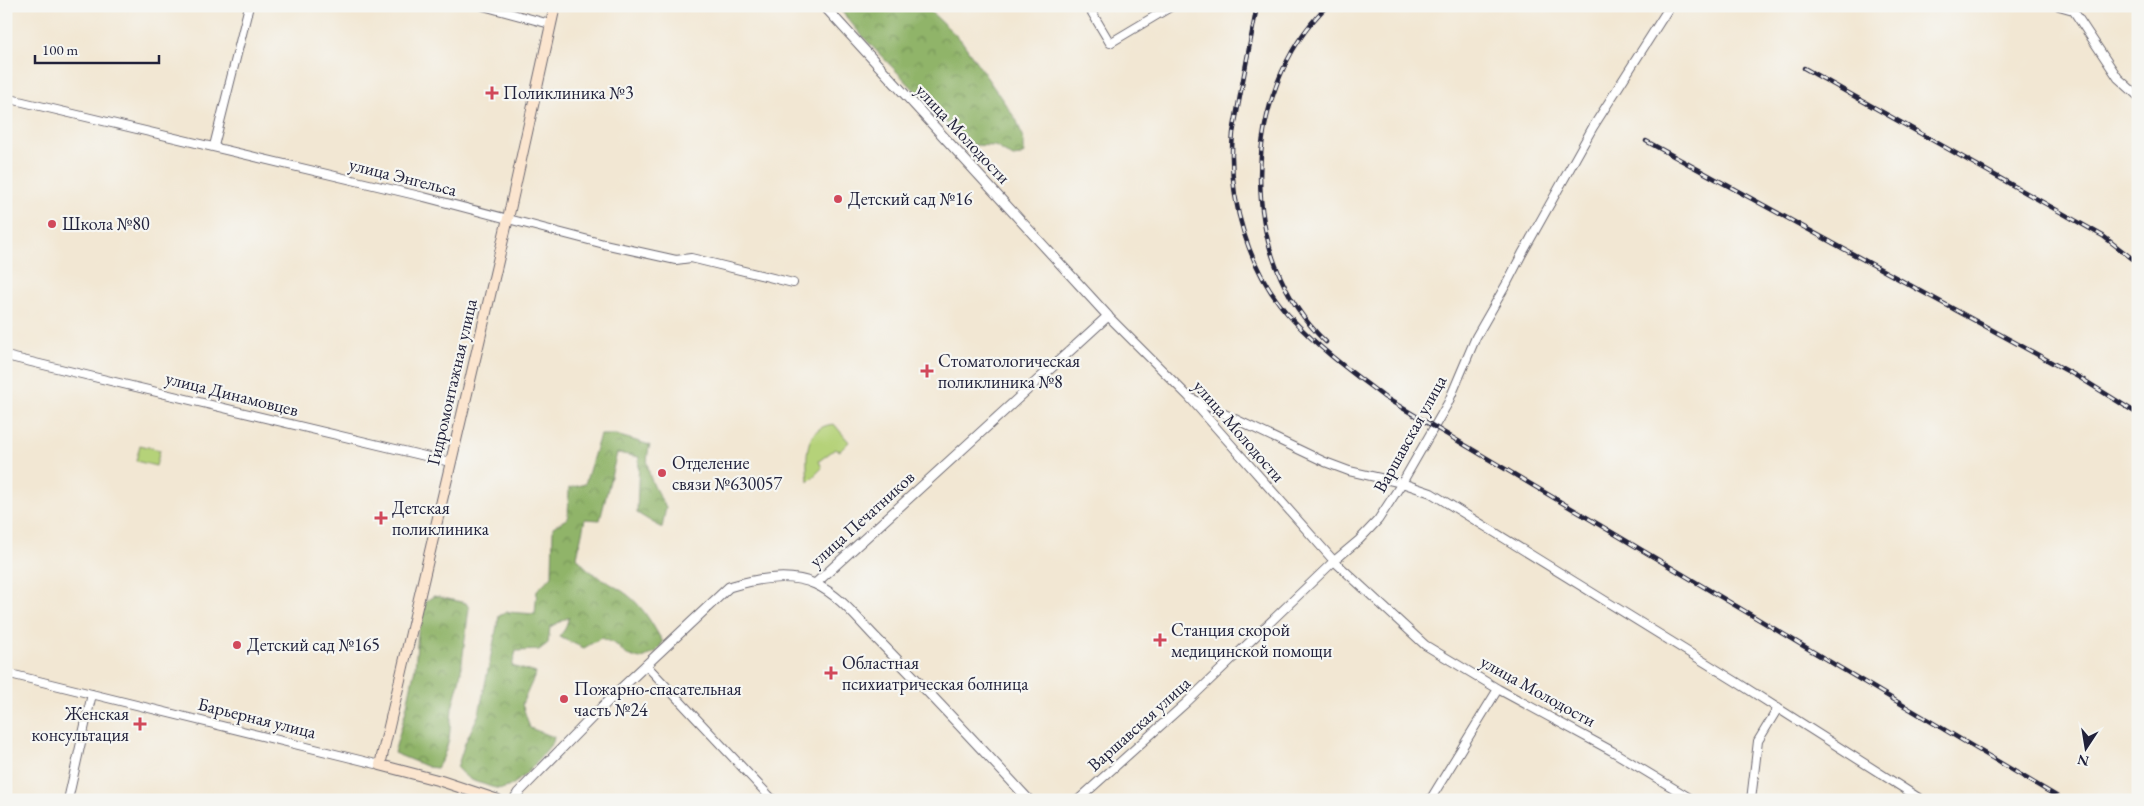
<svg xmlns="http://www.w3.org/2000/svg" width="2144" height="806" font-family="'EB Garamond',serif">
<defs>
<pattern id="forest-crowns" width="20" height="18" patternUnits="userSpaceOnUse" patternTransform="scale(1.25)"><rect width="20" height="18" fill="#90b469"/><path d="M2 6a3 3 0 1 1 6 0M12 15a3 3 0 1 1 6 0" fill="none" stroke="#759258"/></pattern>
</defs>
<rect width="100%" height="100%" fill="#f6f6f2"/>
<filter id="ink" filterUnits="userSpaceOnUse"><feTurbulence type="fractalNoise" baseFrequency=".02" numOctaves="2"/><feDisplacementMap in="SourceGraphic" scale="10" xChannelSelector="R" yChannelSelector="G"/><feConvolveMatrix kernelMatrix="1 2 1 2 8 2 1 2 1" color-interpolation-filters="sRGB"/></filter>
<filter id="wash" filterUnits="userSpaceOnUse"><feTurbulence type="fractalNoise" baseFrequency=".0096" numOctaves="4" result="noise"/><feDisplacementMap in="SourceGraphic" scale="20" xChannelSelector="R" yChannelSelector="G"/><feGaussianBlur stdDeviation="1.12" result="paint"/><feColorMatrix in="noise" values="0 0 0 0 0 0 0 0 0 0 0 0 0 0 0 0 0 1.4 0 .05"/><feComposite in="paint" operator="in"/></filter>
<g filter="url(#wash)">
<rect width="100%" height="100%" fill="#f2e7d3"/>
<!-- forest -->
<path fill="url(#forest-crowns)" stroke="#596b52" d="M837 6H905L911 9 930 11 961 40 1017 121 1024 142V153L1020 156 1013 157 995 146 974 145 963 140 863 37Z
M600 435H616L650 445C642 468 654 488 666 507L662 528 637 513 639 457 617 453 600 520 585 519 577 557C588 575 613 583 629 596 645 609 653 626 663 642L656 652 640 659 627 655 615 644 601 638 584 648 559 637 565 629 569 617 550 627 548 643 539 650 516 651 512 666 536 673 522 704 530 728 554 737 553 742C542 755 522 783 505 788 498 790 489 786 483 784 471 781 465 777 457 768L465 743 479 714 499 616 507 612 535 614 537 590 552 576 553 527 568 518 569 488 585 484Z
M434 596 466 603 469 608 460 678 452 708 449 740 443 758 437 768 428 767 394 753 405 714 415 668 418 632 426 601Z"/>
<!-- green -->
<path fill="#b5d279" stroke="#6c7a5a" d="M834 424 849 442 840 451 835 449 819 461 822 468 808 482C806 458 803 427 834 424Z
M140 445 160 450 156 466 136 461Z"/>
</g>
<g filter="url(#ink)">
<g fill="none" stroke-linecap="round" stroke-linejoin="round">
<!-- minor casing -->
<g stroke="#6b6770" stroke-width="10">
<path id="minor" d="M483 6 550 24
M1088 6 1110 43 1172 6
M2059 6 2073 10 2118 78 2138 96
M6 98 424 197 604 244 676 260 691 258 793 283
M214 146 249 6
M1108 316 1189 397 1334 561 1425 645 1498 689 1612 751 1693 800
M6 356 450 462
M1189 397 1325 462 1349 471 1402 483 1431 493 1735 681 1922 800
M646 665 773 800
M6 673 380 765
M68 800 92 694
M1078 800 1187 702 1334 561 1359 540 1378 520 1402 483 1448 403 1476 337 1507 283 1522 254 1593 127 1670 6
M1430 800 1498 689
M1751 800 1758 741 1778 708"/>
</g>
<!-- tertiary casing -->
<g stroke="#6b6770" stroke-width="11">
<path id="tertiary" d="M815 584 1108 316 824 6
M514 800 518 793 613 696 729 587C755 579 789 572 815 584 840 595 859 621 877 639 929 692 979 746 1029 800"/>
</g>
<!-- secondary casing -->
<g stroke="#6b6770" stroke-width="12">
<path id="secondary" d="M498 800 441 781 380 765 509 214 555 6"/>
</g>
<!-- minor -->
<use href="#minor" stroke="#fff" stroke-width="8"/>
<!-- tertiary -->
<use href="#tertiary" stroke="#fff" stroke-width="9"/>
<!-- secondary -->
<use href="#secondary" stroke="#fbe5cf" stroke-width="10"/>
<!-- rail casing -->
<g stroke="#22223b" stroke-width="4.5">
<path id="rail" d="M1257 6 1233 133C1227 198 1248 273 1294 321 1321 350 1353 373 1384 397L2063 800
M1804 68 2103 236 2138 263
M1646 141 2082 379 2138 414
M1326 342C1236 258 1240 91 1327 6"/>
</g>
<!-- rail -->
<use href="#rail" stroke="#f6f6f2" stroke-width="2.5" stroke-dasharray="8" stroke-linecap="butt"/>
</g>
</g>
<!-- markers -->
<g fill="#d1495b" stroke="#f6f6f2" stroke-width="2">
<path d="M489.5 85.5h5v5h5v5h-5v5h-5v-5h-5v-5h5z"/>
<circle cx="838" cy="199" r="5"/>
<circle cx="52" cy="224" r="5"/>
<path d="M924.5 363.5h5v5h5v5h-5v5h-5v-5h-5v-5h5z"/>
<circle cx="662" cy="473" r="5"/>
<path d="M378.5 510.5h5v5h5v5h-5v5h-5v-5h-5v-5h5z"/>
<path d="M1157.5 632.5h5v5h5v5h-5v5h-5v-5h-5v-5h5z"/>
<circle cx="237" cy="645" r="5"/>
<path d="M828.5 665.5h5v5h5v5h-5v5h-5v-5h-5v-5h5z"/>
<circle cx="564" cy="699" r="5"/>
<path d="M137.5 716.5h5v5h5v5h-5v5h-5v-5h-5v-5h5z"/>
</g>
<g text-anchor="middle" stroke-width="4.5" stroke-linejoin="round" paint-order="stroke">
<!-- poi labels -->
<g font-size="18" fill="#22223b" stroke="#f6f6f2" text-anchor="start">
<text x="503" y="99">Поликлиника №3</text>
<text x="848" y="205">Детский сад №16</text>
<text x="62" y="230">Школа №80</text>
<text x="938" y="367">Стоматологическая<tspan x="938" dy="21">поликлиника №8</tspan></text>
<text x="672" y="469">Отделение<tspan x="672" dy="21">связи №630057</tspan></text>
<text x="392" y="514">Детская<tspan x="392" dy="21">поликлиника</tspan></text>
<text x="1171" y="636">Станция скорой<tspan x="1171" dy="21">медицинской помощи</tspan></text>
<text x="247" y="651">Детский сад №165</text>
<text x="842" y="669">Областная<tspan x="842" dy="21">психиатрическая болница</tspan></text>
<text x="574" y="695">Пожарно-спасательная<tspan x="574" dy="21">часть №24</tspan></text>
<text x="129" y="720" text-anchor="end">Женская<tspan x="129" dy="21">консультация</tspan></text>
</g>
<!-- street labels -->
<g font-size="18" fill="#22223b" stroke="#f6f6f2">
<text transform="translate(963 134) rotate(47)" y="6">улица Молодости</text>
<text transform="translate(403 177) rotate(14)" y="6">улица Энгельса</text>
<text transform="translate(452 382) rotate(-77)" y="6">Гидромонтажная улица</text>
<text transform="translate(232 394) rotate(14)" y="6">улица Динамовцев</text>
<text transform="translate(1239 431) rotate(49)" y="6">улица Молодости</text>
<text transform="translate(1410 434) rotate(-61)" y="6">Варшавская улица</text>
<text transform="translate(862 519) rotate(-42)" y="6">улица Печатников</text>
<text transform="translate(1538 691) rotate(29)" y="6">улица Молодости</text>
<text transform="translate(257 718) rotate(14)" y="6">Барьерная улица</text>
<text transform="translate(1139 724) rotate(-42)" y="6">Варшавская улица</text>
</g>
</g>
<!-- margin -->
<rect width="2144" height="806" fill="none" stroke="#f6f6f2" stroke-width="25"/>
<!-- north arrow -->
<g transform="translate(2086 748) rotate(192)" stroke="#f6f6f2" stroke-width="4" paint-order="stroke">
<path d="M0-4L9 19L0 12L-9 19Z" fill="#22223b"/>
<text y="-8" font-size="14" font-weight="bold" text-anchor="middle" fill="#22223b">N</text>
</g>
<!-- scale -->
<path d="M35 55v8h124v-8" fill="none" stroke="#22223b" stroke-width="2.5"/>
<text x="42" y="55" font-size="15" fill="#22223b" stroke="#f6f6f2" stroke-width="4" paint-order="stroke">100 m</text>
</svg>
